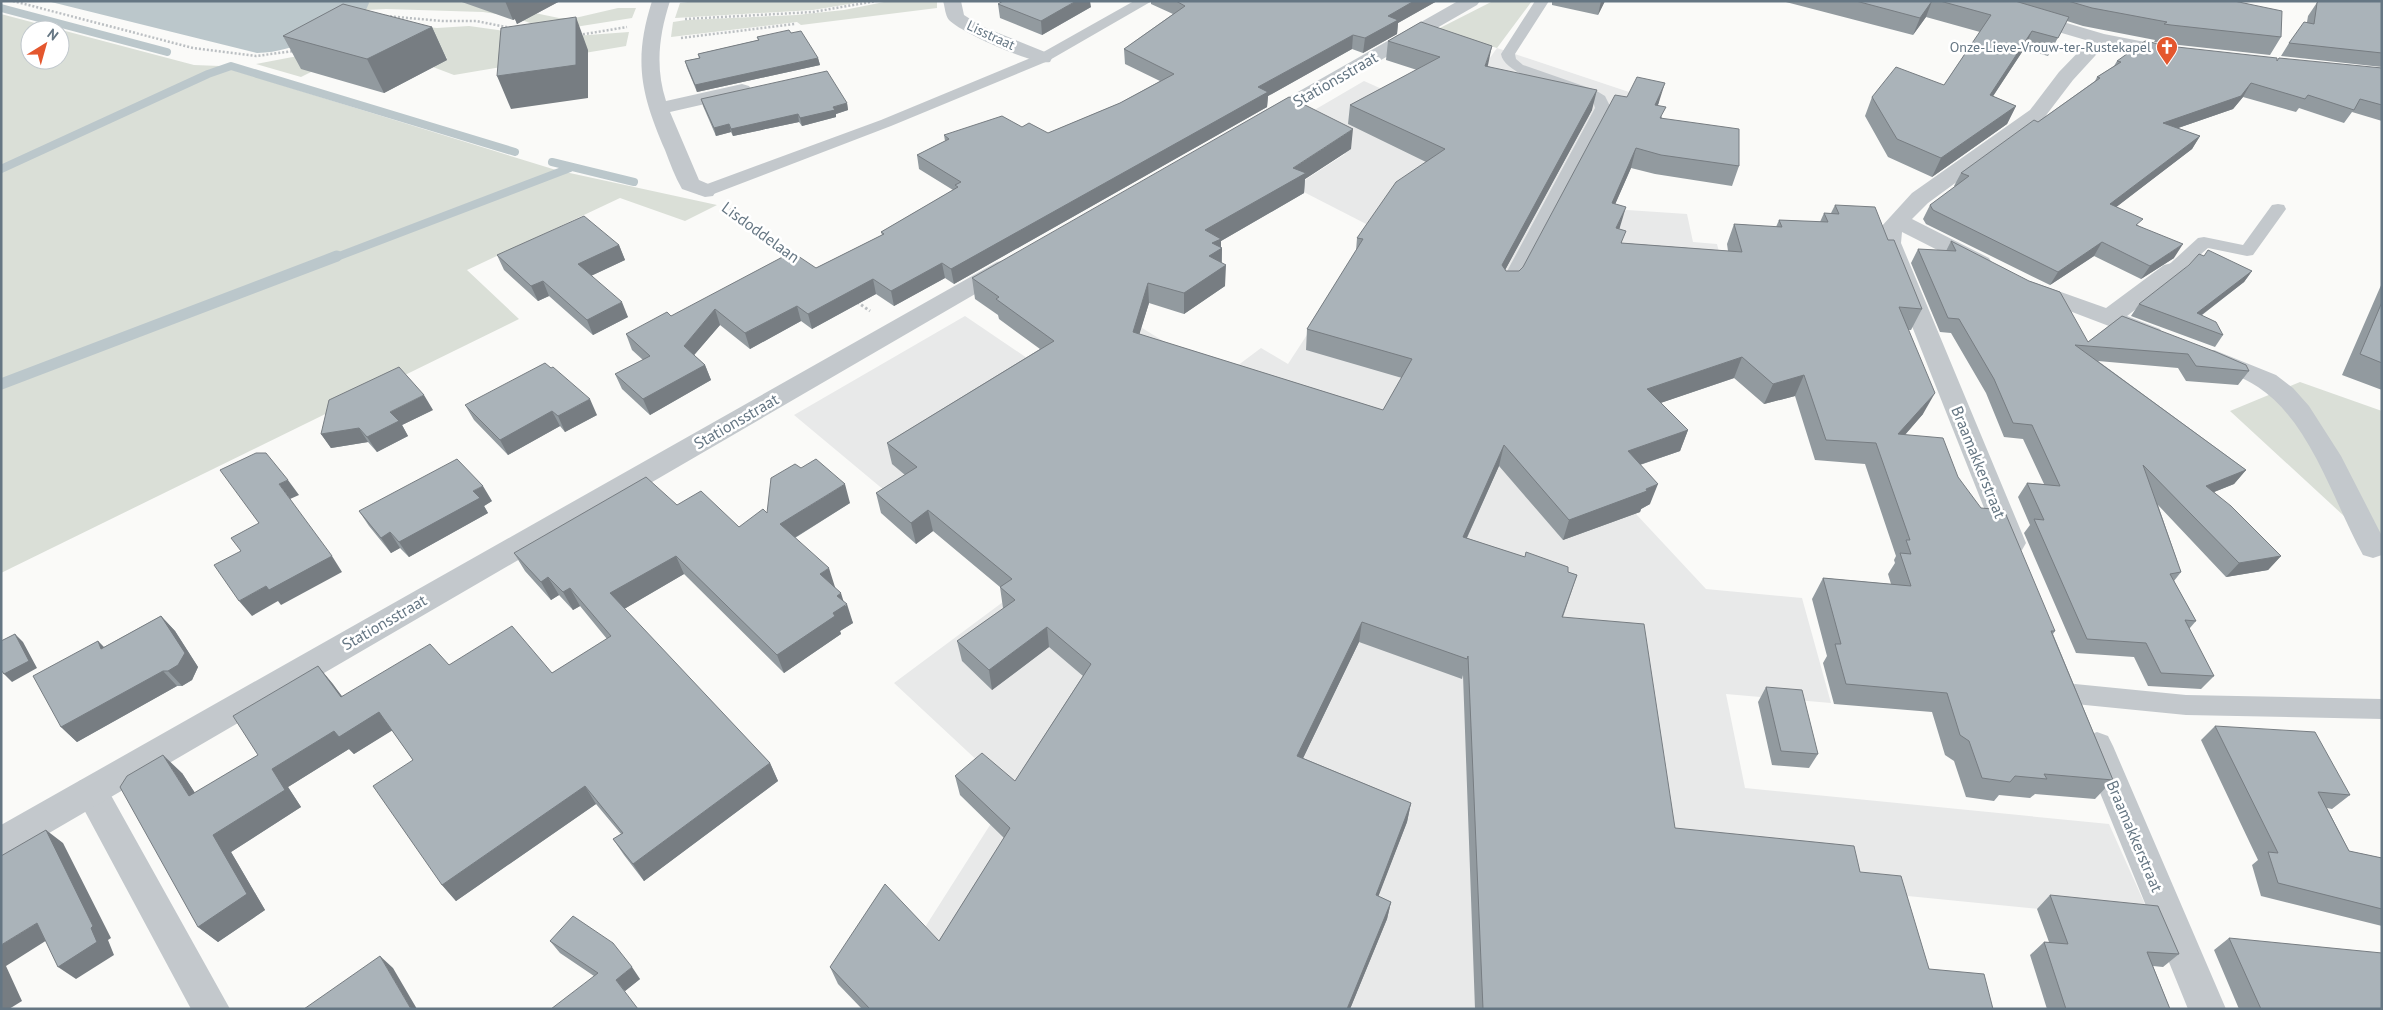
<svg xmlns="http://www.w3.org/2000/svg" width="2383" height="1010" font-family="'PT Sans',sans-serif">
<rect width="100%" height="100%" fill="#fafaf8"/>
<!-- built -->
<path fill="#e8e9e9" d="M1497 48 1659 102 1612 209 1687 214 1693 242 1717 244 1750 373 1640 410 1680 451 1608 476 1636 514 1706 589 1802 598 1831 703 1726 694 1745 788 2109 824 2152 920 1847 890 1876 1009H873L1011 792 894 683 1011 596 794 415 965 316 1049 373 1113 310 1181 352 1229 372 1261 348 1288 364 1331 298 1372 227 1294 187 1345 154 1287 126 1364 81 1447 118Z"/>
<!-- green -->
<path fill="#dadfd7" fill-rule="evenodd" d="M368 1H458L520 10 559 18H575L618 8H636L632 18 575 27 533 24 510 16 483 12 386 9 366 10Z
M695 1H868L813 10 675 18 680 3Z
M889 1H937V8L801 25 797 22 671 37 673 22 686 20 796 15 844 10Z
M1493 1H1532L1497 48 1436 30Z
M1 14 194 65 220 66 556 170 717 205 685 221 620 198 467 270 519 319 1 573ZM30 30H60V60H30Z
M386 23 437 28 469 26 498 30 534 39 629 32 626 46 454 75 433 67 447 57 373 41 301 77 256 64 303 55Z
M2300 382 2382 411V551L2230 411Z"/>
<!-- water -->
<path fill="#bbc7cb" d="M47 1H368L369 3 366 10C330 29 299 52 257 53Z"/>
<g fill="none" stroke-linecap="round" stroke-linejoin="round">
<!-- stream-far1 -->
<path stroke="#bbc7cb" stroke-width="8" d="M1 8 167 52
M552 162 634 182
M1 169 208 74 231 66 515 152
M334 258 570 168"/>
<!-- stream -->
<path stroke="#bbc7cb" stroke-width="11" d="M1 384 337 256"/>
<!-- path-far1 -->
<path stroke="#bbbfc2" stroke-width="2.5" stroke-dasharray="2 2" stroke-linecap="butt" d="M13 1 193 48 256 56 294 51
M386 16 442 21H476L511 28
M685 19 813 12 876 1
M579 35 627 27
M681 38 795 24
M730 209 793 255"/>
<!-- path -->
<path stroke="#bbbfc2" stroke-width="3" stroke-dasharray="2.5 2.5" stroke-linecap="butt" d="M857 302 870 311"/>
<!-- service -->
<path fill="#c3c8cc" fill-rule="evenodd" d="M1134 1H1152L1048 61 891 126 711 195H699L697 191 699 187 881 120 1038 55Z
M1535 1H1549L1515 54 1516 59 1523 65 1595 90 1605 96 1611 108 1517 286 1514 290H1502L1499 286 1595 108 1593 101 1585 96C1565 89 1504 76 1501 54Z
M2278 204 2284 205 2286 209 2253 255 2247 256 2208 248 2178 274H2166L2163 270 2198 238 2204 237 2243 245 2272 205Z
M2075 684 2186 695 2382 699V719L2186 715 2075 704 2066 701 2063 694 2066 687Z"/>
<!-- minor -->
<path fill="#c3c8cc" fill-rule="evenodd" d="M652 1H670C659 35 655 67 666 101L742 84 749 86 752 90 749 94 670 112 699 180 713 186 716 191 713 196 705 197 682 189C675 177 670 163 665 150 641 94 633 61 652 1Z
M943 1H961L964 15 981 26 1050 54 1052 58 1050 62C1035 66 960 32 949 20 945 15 945 7 943 1Z
M1963 1H1992L2104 34 2181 49 2183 53 2181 57 2174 59 2105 45 2073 80 2044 118 1928 203 1912 219 1989 258 1992 263 1989 268 1981 270 1973 268 1902 232 1901 243 2026 543 2022 550 2012 554 2002 550 1998 543 1879 243 1881 227 1912 193 2030 110 2059 72 2089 41 1966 5Z
M2172 263 2180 265 2183 270 2180 275 2127 316 2160 329 2163 334 2160 339 2151 342 2022 293 2018 288 2022 283 2030 281 2106 308 2164 265Z
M2214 350 2276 375 2293 388 2309 406 2341 456 2382 536V555L2373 558 2363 555C2333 501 2311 422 2258 387 2242 376 2223 371 2205 364L2202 358 2205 352Z
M2097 732 2108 736 2113 746 2226 1009H2188L2081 746 2086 736Z
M91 776 103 781 230 1009H191L74 791 79 781Z"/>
<!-- tertiary -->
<path fill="#c3c8cc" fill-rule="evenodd" d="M1458 1H1480L1477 5 1271 123 1264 125 1257 123 1254 119 1257 115Z
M1005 260 1013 262 1016 267 1013 272 13 854 1 858V825L997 262Z"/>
</g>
<!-- wall -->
<path fill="#929a9f" d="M459 1H560L517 24 515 19 513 20Z
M1151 1H1437L1398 23 1397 34 1363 53 1352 49 1268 96 1267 107 954 284 945 278 894 306 876 294 812 329 801 321 750 349 720 325 694 355 705 365 711 380 650 415 622 389 615 374 643 360 632 350 626 334 671 316 816 268 882 235 881 232 953 190 919 169 917 155 945 141 944 135 1022 127 1048 133 1120 103 1160 81 1125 64 1124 49 1173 14 1151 4Z
M1552 1H1605L1598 15 1552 5Z
M1782 1H2234L2281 37 2270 55 2161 43 2154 42 2155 40 2083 26 2067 21 2048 56 2024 49 1993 96 2016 106 2007 124 1932 177 1888 157 1865 116 1872 97 1944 85 1980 32 1926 17 1913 35Z
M2318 1H2382V67L2281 56 2289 43 2307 22 2308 16Z
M998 4 1091 7 1042 35 1000 18Z
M432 27 447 60 384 93 301 69 283 36Z
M791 33 818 58 820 65 697 92 687 68 685 61 699 58 698 54 758 40 757 37Z
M1388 41 1488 66 1592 110 1505 270 1506 271H1519L1523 267 1627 97 1659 102 1658 105 1662 118 1739 166 1732 186 1655 174 1631 168 1615 204 1620 227 1619 229 1622 243 1728 251 1727 244 1734 224 1776 227 1779 220 1820 222 1824 213H1831L1835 205 1888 240 1922 309 1911 330H1908L1923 414 1905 435 1958 477 2055 631 2053 634 2113 780 2095 799 2035 794 2030 798 1999 795 1994 801 1966 797 1954 761 1945 755 1932 712 1834 704 1823 663 1827 656 1812 599 1823 578 1891 584 1888 574 1895 563 1894 560 1896 556 1865 464 1815 460 1795 396 1764 404 1734 378 1660 403 1688 430 1680 451 1640 465 1650 504 1641 509 1640 512 1563 540 1499 466 1467 538 1577 575 1563 617 1675 828 1860 872 1929 969 1993 1009H1475L1463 675 1462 679 1359 642 1303 758 1411 803 1407 822 1378 896 1391 902 1387 919 1350 1009H862L838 984 830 967 939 941 1004 838 960 795 955 776 1015 781 1083 676 1049 647 992 690 962 661 957 641 1004 608H1003L1000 587 933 531 916 544 881 513 876 493 905 475 892 464 887 443 1040 349 999 319 998 315 975 299 972 278 1351 149 1305 179 1304 193 1221 241V248H1222V263L1225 286 1184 314 1149 303 1139 334 1383 410 1402 378 1306 350 1307 329 1356 251 1357 238 1426 162 1348 124 1350 105 1417 70 1386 60Z
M2168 46 2277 61 2382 68V121L2352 112 2344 123 2299 108 2296 112 2243 97 2233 109 2178 128 2200 136 2192 149 2116 207 2139 226 2174 258 2141 279 2094 256 2050 285 1926 224 1923 219 1930 205 1955 187 1954 186 1961 173 2038 122 2095 81 2097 77 2114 66 2117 61Z
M701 99 847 103 848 110 836 114V117L802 126 799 122 733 136 731 132 716 136 703 106Z
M1951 241 2088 342 2122 316 2249 371 2238 385 2186 381 2178 368 2098 361 2246 470 2234 484 2214 492 2281 556 2268 570 2226 577 2158 505 2181 572 2174 581 2196 621 2189 629 2214 676 2201 689 2148 686 2134 657 2076 653 2024 533 2030 525 2018 497 2027 483 2044 484 2023 439 2004 437 1986 393 1951 333 1940 332 1911 263 1918 249 1946 251Z
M619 245 625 260 591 276 628 317 593 335 549 296 538 301 504 270 497 255Z
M2204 256 2252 271 2244 282 2202 315 2223 335 2215 347 2131 316 2139 304Z
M2382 283V390L2342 375Z
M465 405 597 415 565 432 560 426 508 455 474 420Z
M433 410 402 425 408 436 377 452 368 442 331 448 321 434Z
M492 501 484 506 488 513 409 557 400 548 391 553 369 526 359 511Z
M850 503 795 538 835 587 843 601 853 623 840 631 841 634 784 673 684 574 624 609 770 763 778 781 644 881 624 855 613 839 621 834 596 804 456 901 442 885 413 760 392 730 354 754 349 749 288 787 301 807 231 852 265 910 218 942 198 927 182 773 195 793 258 755 318 666 342 696 449 665 552 673 607 639 580 606 573 610 559 595 551 600 525 571 514 553 677 505 739 527 767 513Z
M161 616 175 631 198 667 192 680 182 686H177L77 742 61 727 98 641 104 647Z
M1766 687 1818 754 1809 768 1772 765 1758 702Z
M2215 726 2350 795 2332 809 2327 808 2349 851 2382 858V926L2261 896 2252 865 2258 860 2201 740Z
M2050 895 2179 954 2163 967 2153 966 2170 1009H2047L2030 955 2044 942H2049L2037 909Z
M2229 938 2382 1009H2239L2214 950Z
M550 941 640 979 625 991 594 976 560 953Z"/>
<!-- shaded-wall -->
<path fill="#777d82" d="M505 1H560L517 24 515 19 513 20Z
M1076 1H1090L1091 7 1042 35 1041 21Z
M1414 1H1437L1398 23 1397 34 1363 53 1365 38 1388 16Z
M1601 1H1605L1598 15Z
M1932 1 1926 17 1913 35 1920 18Z
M576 17 588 50V98L511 109 497 76Z
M432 27 447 60 384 93 367 59Z
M2032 31 2024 49 1982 113 1990 95Z
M1353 35 1352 49 1268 96 1267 107 954 284 951 269 1258 87Z
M1492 46 1488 65 1482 85 1485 66Z
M818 58 820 65 697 92 695 85Z
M1665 83 1659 102 1650 124 1655 105Z
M2251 83 2243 97 2233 109 2155 136 2163 123Z
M1597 90 1592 110 1497 285 1502 265Z
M847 103 848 110 836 114V117L802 126 800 118Z
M2016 106 2007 124 1932 177 1941 158Z
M798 114 799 122 733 136 731 129Z
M729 124 731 132 716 136 714 128Z
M1353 129 1351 149 1305 179 1304 193 1221 241V249L1222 248 1221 268 1226 265 1225 286 1184 314V293L1205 230 1293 168Z
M2200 136 2192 149 2102 218 2110 204Z
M1636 148 1631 168 1607 223 1612 203Z
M1626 207 1620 227 1611 248 1616 228Z
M2102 242 2094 256 2050 285 2058 272Z
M2183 244 2174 258 2141 279 2150 266Z
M619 245 625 260 584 279 578 264Z
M942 263 945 278 894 306 891 291Z
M2252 271 2244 282 2191 323 2197 313Z
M873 279 876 294 812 329 808 314Z
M543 281 549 296 538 301 531 286Z
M1148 283 1149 303 1134 352 1133 332Z
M622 302 628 317 593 335 587 320Z
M797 306 801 321 750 349 745 333Z
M715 309 720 325 689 361 684 346Z
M1742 357 1734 378 1640 410 1647 389Z
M705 365 711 380 650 415 643 399Z
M1804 375 1795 396 1764 404 1773 384Z
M1935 393 1923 414 1887 455 1898 434Z
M424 395 433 410 402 425 408 436 377 452 367 437 390 412Z
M590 399 597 415 565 432 558 416Z
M552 411 560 426 508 455 500 440Z
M359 428 368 442 331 448 321 434Z
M1688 430 1680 451 1621 471 1628 451Z
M1504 445 1499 466 1458 557 1463 537Z
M2246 470 2234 484 2194 500 2206 486Z
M288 480 299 495 290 499 279 484Z
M845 484 850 503 786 543 780 524Z
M1658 484 1650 504 1641 509 1640 512 1563 540 1569 520Z
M483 486 492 501 484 506 488 513 409 557 399 542 473 491Z
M928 510 933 531 916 544 911 523Z
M390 532 400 548 391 553 381 538Z
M332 556 342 572 281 605 278 601 252 616 239 601 266 586Z
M676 556 684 574 619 612 610 593Z
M2281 556 2268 570 2226 577 2239 563Z
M829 568 835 587 826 593 820 574Z
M548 577 559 595 551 600 541 582Z
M570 588 580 606 573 610 563 592Z
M841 593 845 606 847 604 853 623 840 631 841 634 784 673 777 655 837 596Z
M161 616 175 631 198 667 192 680 182 686 168 671Z
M1362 622 1359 642 1295 775 1297 756Z
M1047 627 1049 647 992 690 989 670Z
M15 634 23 642 37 668 12 682 4 674Z
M98 641 112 656 101 649Z
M318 666 333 684 355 715 341 697Z
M163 671 177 686 77 742 61 727Z
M379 712 393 730 354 754 349 749 288 787 301 807 231 852 265 910 218 942 198 927 213 835 272 769 334 731Z
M163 755 182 773 208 813 189 796Z
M770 763 778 781 644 881 633 864Z
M585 786 596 804 456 901 442 885Z
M1411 803 1407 822 1372 913 1376 895Z
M46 830 63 843 111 938 108 940 114 955 76 979 58 967Z
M1391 902 1387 919 1350 1009H1347Z
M37 923 55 935 6 966 22 1001 9 1009H1V945Z
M380 956 393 968 417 1009H411Z
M632 967 640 979 625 991 616 980Z"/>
<!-- building -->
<path fill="#aab3b9" stroke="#777d82" d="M1003 1H1076L1041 21 998 4Z
M1176 1H1414L1388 16 1398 20 1365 38 1353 35 1258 87 1268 92 951 269 942 263 891 291 873 279 808 314 797 306 745 333 715 309 684 346 705 365 643 399 615 374 650 356 626 334 667 312 671 316 792 252 816 268 884 234 881 232 958 187 955 185 961 182 917 155 949 139 944 135 1002 116 1022 127 1029 123 1048 133 1120 103 1174 74 1124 49 1185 6Z
M1856 1H1932L1920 18Z
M1940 1H2015L2069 17 2058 38 2032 31 1990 95 2016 106 1941 158 1897 139 1872 97 1896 67 1944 85 1991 15Z
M2068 1H2234L2282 11 2281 37 2171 25 2164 24 2167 22 2092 8Z
M2318 1H2382V53L2289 43 2304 22 2314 24 2317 3Z
M343 4 432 27 367 59 283 36Z
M576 17V65L497 76 501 28Z
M1421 22 1492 46 1485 66 1597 90 1502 265 1506 271H1519L1523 267 1615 95 1627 97 1637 77 1665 83 1655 105 1666 107 1660 118 1739 129V166L1661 155 1636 148 1612 203 1626 207 1616 228 1626 231 1621 243 1742 252 1734 224 1782 227 1779 220 1828 222 1824 213 1839 214 1835 205 1875 207 1888 240H1894L1922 309 1899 307 1935 393 1898 434 1943 438 1958 477 1981 508 2004 510 2055 631H2051L2113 780 2044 774 2047 779 2015 776 2010 782 1982 778 1969 741 1960 735 1947 693 1846 684 1835 644H1841L1823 578 1911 586 1900 553 1911 554 1906 540H1910L1876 443 1826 440 1804 375 1773 384 1742 357 1647 389 1688 430 1628 451 1658 484 1646 489 1647 491 1569 520 1504 445 1463 537 1525 557 1526 552 1568 567V572L1577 575 1562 617 1644 624 1675 828 1854 846 1860 872 1901 876 1929 969 1984 974 1993 1009H1483L1468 656 1467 659 1362 622 1297 756 1411 803 1376 895 1391 902 1347 1009H870L830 967 885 884 939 941 1010 828 955 776 982 753 1015 781 1091 664 1047 627 989 670 957 641 1015 600 1000 587 1012 579 928 510 911 523 876 493 917 467 887 443 1054 341 996 299 999 297 972 278 1289 97 1353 129 1293 168 1306 173 1205 230 1221 239 1212 243 1222 248 1209 256 1226 265 1184 293 1148 283 1133 332 1383 410 1412 359 1307 329 1363 239 1357 238 1396 182 1445 149 1350 105 1440 57 1388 41Z
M789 30 791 33 801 31 818 58 695 85 685 61 700 58 698 54 759 40 757 37Z
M2145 41 2168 46 2277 58V61L2279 58 2382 68V105L2360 99 2354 110 2308 95 2305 99 2251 83 2241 96 2163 123 2200 136 2110 204 2143 219 2136 225 2183 244 2150 266 2102 242 2058 272 1933 210 1930 205 1969 176 1961 173 2034 120 2038 122 2100 78 2097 77 2121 62 2117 61Z
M827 71 847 103 833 107 835 110 800 118 798 114 731 129 729 124 714 128 701 99Z
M584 216 619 245 578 264 622 302 587 320 543 281 531 286 497 255Z
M1951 241 2029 281 2060 292 2088 342 2122 316 2216 352 2246 365 2249 371 2196 366 2188 354 2075 345 2246 470 2206 486 2231 506 2281 556 2239 563 2143 465 2181 572 2170 574 2196 621 2185 620 2214 676 2161 673 2146 643 2087 639 2034 519 2044 520 2027 483 2060 486 2032 425 2013 423 1994 379 1959 319 1948 318 1918 249 1956 251Z
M2208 250 2252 271 2197 313 2216 322 2223 335 2139 304 2189 265 2199 254 2204 256Z
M2382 302V363L2360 354Z
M545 363 551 368 553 367 590 399 558 416 552 411 500 440 465 405Z
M399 367 424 395 390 412 399 421 367 437 359 428 321 434 329 400Z
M256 453H266L288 480 279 484 332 556 269 590 266 586 239 601 214 565 241 551 231 538 259 523 220 470Z
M457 459 483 486 473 491 480 498 399 542 390 532 381 538 359 511Z
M816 459 845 484 780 524 829 568 820 574 841 593 837 596 847 604 833 613 835 616 777 655 676 556 610 593 770 763 633 864 613 839 623 833 585 786 442 885 373 786 413 760 379 712 339 737 334 731 272 769 285 790 213 835 247 894 198 927 120 787 127 776 163 755 189 796 258 755 233 716 318 666 341 697 430 644 449 665 512 626 552 673 611 636 570 588 563 592 548 577 541 582 514 553 646 477 677 505 701 491 739 527 763 509 767 513 771 478 795 464 801 468Z
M161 616 185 653 178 665 168 671H163L61 727 33 676 98 641 101 649Z
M15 634 29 661 4 674 1 670V641Z
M1766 687 1802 690 1818 754 1781 751Z
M2215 726 2315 732 2350 795 2318 792 2349 851 2382 858V909L2278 883 2268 852 2278 853Z
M46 830 93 926 91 928 97 942 58 967 37 923 1 945V856Z
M2050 895 2158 906 2179 954 2147 952 2170 1009H2066L2044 942 2068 944Z
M573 916 613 943 632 967 616 980 638 1009H551L598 973 550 941Z
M2229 938 2382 953V1009H2261Z
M380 956 411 1009H304Z"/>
<!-- icons -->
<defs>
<g id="church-pin" transform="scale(1.125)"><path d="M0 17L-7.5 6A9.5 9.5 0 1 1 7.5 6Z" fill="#e4572e" stroke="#fff"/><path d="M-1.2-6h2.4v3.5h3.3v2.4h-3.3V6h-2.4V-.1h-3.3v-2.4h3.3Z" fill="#fff"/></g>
</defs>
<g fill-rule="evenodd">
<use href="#church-pin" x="2167" y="47"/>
</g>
<g text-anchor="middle" stroke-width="5" stroke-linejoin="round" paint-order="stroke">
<!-- far-street labels -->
<g font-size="14" fill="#657683" stroke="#fff">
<text transform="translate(991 35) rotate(25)" y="5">Lisstraat</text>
</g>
<!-- far-poi labels -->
<g font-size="14" fill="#657683" stroke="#fff" text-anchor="end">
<text x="2151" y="52">Onze-Lieve-Vrouw-ter-Rustekapel</text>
</g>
<!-- street labels -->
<g font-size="16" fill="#657683" stroke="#fff">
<text transform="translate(1335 79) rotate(-30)" y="6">Stationsstraat</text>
<text transform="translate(761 232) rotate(36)" y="6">Lisdoddelaan</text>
<text transform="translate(736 421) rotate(-30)" y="6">Stationsstraat</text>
<text transform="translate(1979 462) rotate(68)" y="6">Braamakkerstraat</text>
<text transform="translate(384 622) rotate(-30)" y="6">Stationsstraat</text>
<text transform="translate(2135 836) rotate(67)" y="6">Braamakkerstraat</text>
</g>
</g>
<!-- border -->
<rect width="2383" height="1010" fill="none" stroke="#657683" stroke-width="5"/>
<!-- north arrow -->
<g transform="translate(45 45) rotate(37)"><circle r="24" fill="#ffffff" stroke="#c1c8cd"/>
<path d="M0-4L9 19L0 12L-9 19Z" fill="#e4572e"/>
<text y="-8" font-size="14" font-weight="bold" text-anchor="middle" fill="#657683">N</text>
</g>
</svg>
